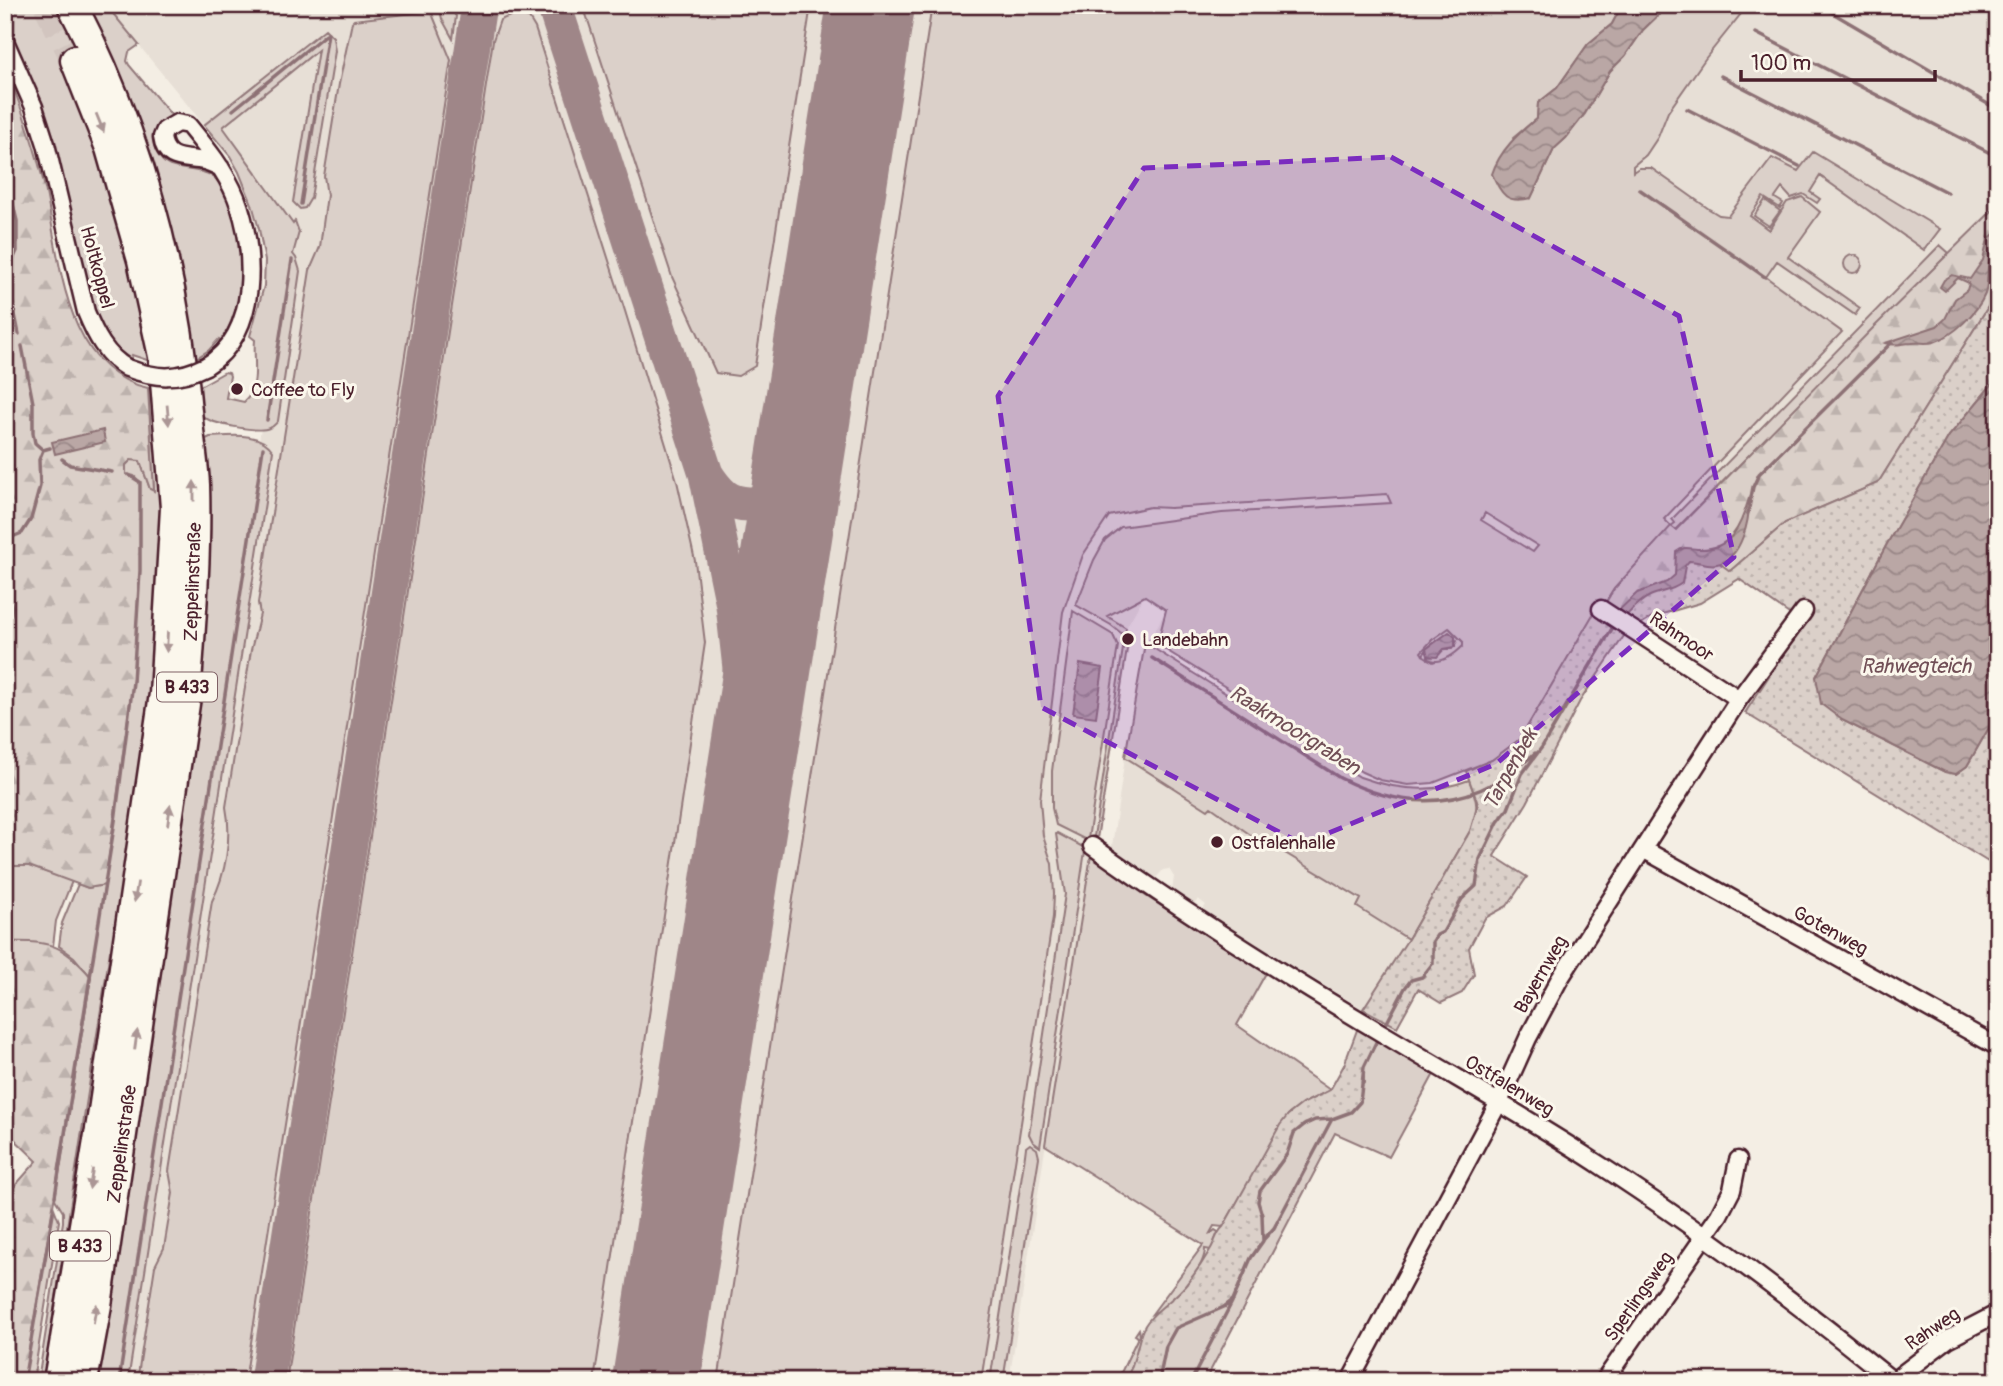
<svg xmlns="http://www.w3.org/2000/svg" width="2003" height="1386" font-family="Pangolin,sans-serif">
<defs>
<pattern id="forest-firs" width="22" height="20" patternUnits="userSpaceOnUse" patternTransform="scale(1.75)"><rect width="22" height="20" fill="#dbd0c9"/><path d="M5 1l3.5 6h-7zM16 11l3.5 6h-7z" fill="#bdb2ad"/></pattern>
<pattern id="wetland-marsh" width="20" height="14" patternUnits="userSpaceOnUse" patternTransform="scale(1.75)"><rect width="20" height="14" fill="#dbd0c9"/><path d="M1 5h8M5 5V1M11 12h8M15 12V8" fill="none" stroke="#bdb2ad"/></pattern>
<pattern id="park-dots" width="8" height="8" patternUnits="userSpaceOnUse" patternTransform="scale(1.75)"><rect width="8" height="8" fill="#dbd0c9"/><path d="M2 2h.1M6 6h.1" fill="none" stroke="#bdb2ad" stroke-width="1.8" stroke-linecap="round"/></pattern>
<pattern id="water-waves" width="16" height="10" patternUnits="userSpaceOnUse" patternTransform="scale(1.75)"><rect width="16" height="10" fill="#baa7a5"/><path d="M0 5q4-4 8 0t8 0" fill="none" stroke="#998787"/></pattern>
</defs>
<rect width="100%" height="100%" fill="#f4eee4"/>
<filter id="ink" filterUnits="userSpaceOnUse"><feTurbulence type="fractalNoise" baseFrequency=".0143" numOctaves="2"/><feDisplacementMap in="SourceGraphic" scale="14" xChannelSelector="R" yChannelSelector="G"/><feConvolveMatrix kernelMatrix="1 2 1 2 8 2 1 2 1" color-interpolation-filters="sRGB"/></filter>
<g filter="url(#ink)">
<!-- built -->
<path fill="#e7dfd6" d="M106 5H1998V205L1872 329 1675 530 1669 525 1606 591 1520 739 1433 783 1408 785 1380 780 1362 772 1150 640 1166 610 1144 596 1126 628 1009 1381H111L293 225 215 117 204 125Z
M1125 757 1207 810 1210 807 1272 849 1274 847 1361 899 1358 907 1408 939 1363 1009 1202 911 1206 905 1198 899 1194 905 1172 891 1174 877 1169 869 1163 870 1155 879 1111 853Z"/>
<!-- grass -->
<path fill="#dbd0c9" stroke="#92787a" stroke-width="2" fill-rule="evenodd" d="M5 5H62L115 200 150 361 132 355 131 359 118 350 100 327 85 286 20 55 5 25Z
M80 5H106L139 45 129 52 127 61 129 65 173 117C154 124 148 145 162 160 173 173 197 166 212 176 221 182 225 192 229 202 247 245 247 301 221 341L219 339 209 350 190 362Z
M583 5H811L755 366 738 376 716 373 672 277Z
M932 5H1622L1612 24 1588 44 1557 88 1538 103 1537 118 1513 138 1531 198 1554 149 1566 138 1585 114 1610 71 1625 56 1643 30 1660 14 1664 5H1748L1705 59 1668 112 1658 137 1646 155 1633 166V172L1639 168H1651L1709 209 1719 215 1728 216 1772 158 1798 171 1813 152 1940 229 1924 250 1820 176 1810 192 1820 199 1817 203 1803 194 1791 198 1782 188 1775 198 1783 203 1780 208 1763 197 1750 216 1769 230 1787 202 1802 197 1820 212 1788 257 1860 308 1855 315 1777 261 1766 277 1842 332 1664 519 1671 526 1675 523 1672 519 1940 245 1949 253 1675 530 1671 527 1614 589 1603 607 1599 605 1520 739 1492 760 1433 783 1408 785 1380 780 1362 772 1150 640 1160 634 1166 610 1145 596 1107 616 1126 628 1125 636 1111 625 1076 605 1094 560 1105 540 1121 527 1222 513 1391 503 1387 494 1170 508 1150 507 1109 516 1083 555 1063 612 1040 800 1043 836 1052 864 1054 893 1053 917 981 1381H718ZM1485 513 1538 546 1533 552 1481 520ZM1450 629 1463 642 1451 656 1433 662 1423 655 1432 640Z
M450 9 456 16 453 39 442 19 440 10Z
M431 11 451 60 245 1381H137L155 1266 164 1248 173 1193 169 1171 212 901C226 874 232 837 226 807L251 650 260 614 258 603 310 270 320 247 327 195 324 176 339 84 352 22 354 20Z
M515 14 529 18 535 28 625 311 677 481 695 561 705 643 594 1381H286L493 40 500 20Z
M325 29 333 37 335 51 311 198 305 208 300 209 293 202 318 50 223 127 293 224 295 221 299 232 293 254 296 258 300 271 278 421C275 424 274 427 269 428 259 433 210 424 203 416 196 409 194 400 193 390L225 372 229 373 230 376 226 398 244 402C261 387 253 360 255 340L250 336 264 286 265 261 259 229 252 204 239 172 230 156 204 125Z
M1765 200 1780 211 1769 226 1754 216Z
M1844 264a9 9 0 1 1 18 0a9 9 0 1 1-18 0Z
M148 388 153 389 161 521 155 668 114 951H110L43 1381H38L63 1222V1212L55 1199 91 977 74 957 59 946 62 923 78 884 88 888 105 885 133 682 140 571V482L126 474V465L132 459 140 461 150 489 154 490Z
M210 437C231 436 260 431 273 451L128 1381H91L202 441Z
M1073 611 1113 635 1118 646 1088 839 1086 840 1056 825 1052 808V771Z
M1124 642 1128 643 1096 845 1093 843Z
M1145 643 1360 777C1396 790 1433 794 1469 780 1478 803 1479 807 1470 831L1408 939 1357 907 1361 899 1275 847 1272 850 1211 807 1208 810 1125 757Z
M1057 833 1083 847 1085 851 1040 1147 1033 1142 1029 1134 1065 894 1056 834Z
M1092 849 1144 891 1143 894 1266 973 1237 1025 1330 1090 1302 1104 1288 1115 1223 1227 1214 1226 1209 1235 1215 1230 1218 1232 1211 1250 1205 1249C1205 1269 1170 1307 1152 1314L1203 1245 1045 1145Z
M5 866H29L72 881 56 921 53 946 5 942Z
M1379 1037 1476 1093 1474 1097 1434 1074 1389 1157 1335 1133 1205 1381H1159L1166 1346 1176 1328 1233 1300 1251 1258 1262 1241V1215L1258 1202 1260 1191 1287 1154 1294 1133 1304 1125 1315 1120 1332 1119 1364 1083V1067Z
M1030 1144 1037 1149 1039 1157 1003 1381H990L1025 1155 1026 1147Z
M54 1208 59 1221 33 1381H24Z
M1139 1329C1143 1345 1133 1367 1125 1381H1117L1138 1337 1135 1335Z"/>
<!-- forest -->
<path fill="url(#forest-firs)" stroke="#92787a" stroke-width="2" d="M5 66C21 106 35 146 45 188 60 256 63 370 148 388L154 491 150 489 140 461 131 460 126 465V474L134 476 140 482V571L133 682 105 885 88 888 29 866H5V204L9 198 5 184Z
M1998 205V291L1878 483 1785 523 1729 572 1710 556 1678 583 1620 617 1603 607 1614 589 1671 526 1676 530 1872 329Z
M5 942C49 941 62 943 91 977L24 1381H5V1197L37 1161 5 1130Z"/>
<!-- wetland -->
<path fill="url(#wetland-marsh)" stroke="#92787a" stroke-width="2" d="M1449 628 1463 642V646C1454 655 1440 665 1428 659V656C1436 658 1438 654 1444 649H1452L1457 641 1450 633C1440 639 1429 644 1423 655L1421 652 1432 640Z"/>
<!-- park -->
<path fill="url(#park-dots)" stroke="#92787a" stroke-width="2" d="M1998 291V377L1949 436 1887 544 1816 677 1842 720 1945 772 1956 774 1967 766 1998 712V868L1745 713 1811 611 1792 616 1739 579 1700 603 1652 617 1636 627 1620 617 1642 595 1678 583 1682 563 1710 556 1730 571 1785 523 1878 483Z
M1595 611 1628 630 1580 701 1527 803 1494 856 1527 877 1507 906 1485 918 1469 948 1474 974 1462 993 1441 1003 1418 989 1397 1027 1363 1009 1408 939 1470 831 1478 804 1466 771 1492 760 1520 739Z
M1364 1027 1379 1037 1364 1067 1360 1102 1351 1112 1332 1119 1315 1120 1304 1125 1294 1133 1287 1154 1260 1191 1258 1202 1262 1215 1263 1241 1251 1258 1233 1300 1224 1307 1176 1328 1166 1346 1159 1381H1125C1134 1366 1136 1350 1141 1334 1147 1314 1172 1302 1185 1286 1194 1275 1203 1262 1210 1250 1215 1243 1216 1233 1223 1227L1280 1125 1288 1115 1302 1104 1330 1090 1344 1065 1357 1030Z"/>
<!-- water -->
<path fill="url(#water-waves)" stroke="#8d7174" stroke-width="2" d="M1622 5H1664L1660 13 1643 30 1625 56 1610 71 1585 113 1566 138 1554 149 1531 198C1506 204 1502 195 1492 174 1500 150 1518 134 1537 118L1538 103 1557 88 1588 44 1612 24Z
M1998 231C1998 244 1991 254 1988 267 1987 276 1988 286 1985 294 1977 313 1953 336 1934 342 1927 344 1919 342 1912 343 1901 343 1896 347 1885 343L1937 326 1945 319 1955 299 1967 290 1969 283 1958 278 1945 291 1940 287 1944 280 1952 275 1970 279 1983 260 1988 239Z
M1998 377V712L1967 766 1956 774 1945 772 1842 720 1821 704 1816 677 1887 544 1949 436Z
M103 430 105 442 55 454 52 442Z
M1749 498C1750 519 1742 559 1717 564 1708 566 1698 561 1689 561L1685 566 1682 583C1672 591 1661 591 1650 596 1639 601 1631 611 1623 619L1615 614 1637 593 1667 582 1675 575 1676 552C1685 546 1687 548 1697 549 1731 551 1741 526 1749 498Z
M1449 632 1455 637V647L1444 649 1437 657 1428 656 1426 649Z
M1080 664 1103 668 1096 717 1073 714Z"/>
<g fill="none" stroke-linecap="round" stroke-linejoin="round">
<!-- stream -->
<path stroke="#8d7174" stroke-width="3.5" d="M1819 5 1998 110
M1756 33 1990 153
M1721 76 1948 193
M1687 109 1799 166
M233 110 326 34
M5 171 17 221V251L8 270V280L19 334
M1639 189 1765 277
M301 204 328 33
M5 315 12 311 15 313
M5 346H8
M22 346 33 403V433L35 443 43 450
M267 420 292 260
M43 450 50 448
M62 459 70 465 112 472
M1748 513 1753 487 1759 474 1891 343
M5 540 22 533 31 519 40 486 39 460 43 450
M5 584C12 601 15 612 5 628
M1152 658 1340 778C1411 814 1476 809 1535 753
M1383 1030 1405 988 1411 980 1422 977 1433 963V941L1437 935 1443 932 1462 899 1476 886 1480 859 1498 822 1508 809 1522 774 1542 747 1616 622
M55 1196 115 821 133 682 140 571V482L129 475
M1264 1239 1274 1228 1332 1119
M24 1381 53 1213
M119 1381 263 448
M1159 1381 1166 1346 1176 1328 1224 1307 1233 1300 1251 1258 1263 1241 1262 1215 1258 1202 1260 1191 1287 1154 1294 1133 1304 1125 1315 1120 1332 1119 1351 1112 1360 1102 1364 1067 1379 1036
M1191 1381 1232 1302"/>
<!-- taxiway -->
<path stroke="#9f8688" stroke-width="35" d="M554 5 706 474 733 605 741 677 743 750 732 890
M706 474C711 482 716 489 724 496 739 508 768 506 782 492 789 486 794 477 799 469
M267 1381 479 5"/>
<!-- runway -->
<path stroke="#9f8688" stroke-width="88" d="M656 1381 871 5"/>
<!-- highway-tunnel -->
<path stroke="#d2c5bf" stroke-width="28" stroke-dasharray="28 14" stroke-linecap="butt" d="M47 5 75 60"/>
<!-- street casing -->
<g stroke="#4a1f2b" stroke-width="21">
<path id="street" d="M5 41 34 107 46 144 86 312C95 334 106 356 127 368
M206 366C260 334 256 248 236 197 225 170 206 147 188 125L177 123 165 130 162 137C165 162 185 157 204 161 209 162 215 165 221 168
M1601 609 1739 699
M1092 846C1189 916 1292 980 1395 1041 1465 1083 1535 1122 1603 1167 1704 1232 1799 1305 1893 1381
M1643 849 1998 1047
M1350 1381 1499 1102 1528 1038 1559 980 1739 699 1804 611
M1604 1381 1719 1215 1732 1190 1738 1160
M1893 1381 1948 1339 1998 1313"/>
</g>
<!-- highway casing -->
<g stroke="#4a1f2b" stroke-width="33">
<path id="highway" d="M72 5C140 136 176 275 188 421 190 442 194 464 195 485 197 555 191 627 186 697L97 1305 83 1381
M58 1381 103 1111 164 694 175 508 163 356 142 260 110 148 75 60"/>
</g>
<!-- street -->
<use href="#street" stroke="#fbf7ec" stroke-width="16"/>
<!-- highway -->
<use href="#highway" stroke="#fbf7ec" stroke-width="28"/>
<!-- street-bridge casing -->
<g stroke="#4a1f2b" stroke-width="21" stroke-linecap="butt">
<path id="street-bridge" d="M127 368C156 379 178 380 206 366"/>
</g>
<!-- street-bridge -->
<use href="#street-bridge" stroke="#fbf7ec" stroke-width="16"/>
</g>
<!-- one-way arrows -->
<defs><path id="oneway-solid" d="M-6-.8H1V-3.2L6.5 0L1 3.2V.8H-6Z" transform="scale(1.75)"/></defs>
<g fill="#ab9695">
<use href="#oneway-solid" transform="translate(100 123) rotate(68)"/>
<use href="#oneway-solid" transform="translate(168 415) rotate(85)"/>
<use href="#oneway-solid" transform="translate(194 491) rotate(-90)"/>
<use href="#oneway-solid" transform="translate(167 642) rotate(93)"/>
<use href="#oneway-solid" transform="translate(169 815) rotate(-82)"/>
<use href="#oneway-solid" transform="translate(136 892) rotate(99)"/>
<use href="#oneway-solid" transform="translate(136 1040) rotate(-82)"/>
<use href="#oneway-solid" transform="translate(91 1179) rotate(99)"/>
<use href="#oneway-solid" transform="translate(95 1314) rotate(-80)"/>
</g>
</g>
<!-- marked area -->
<path fill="#7b2cbf" fill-opacity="0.2" stroke="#7b2cbf" stroke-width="5" stroke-dasharray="14 9" stroke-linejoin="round" d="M1391 157 1679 316 1734 557 1496 764 1302 844 1041 707 998 396 1144 168Z"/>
<!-- markers -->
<g fill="#4a1f2b" stroke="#fbf7ec" stroke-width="2.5">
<circle cx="237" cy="389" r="7"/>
<circle cx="1128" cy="639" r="7"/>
<circle cx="1217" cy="842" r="7"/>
</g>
<g text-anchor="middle" stroke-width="6" stroke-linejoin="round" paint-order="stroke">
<!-- shield labels -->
<g fill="#fbf7ec" stroke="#7f6065" stroke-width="2">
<rect x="157" y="672.5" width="60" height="29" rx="5"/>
<rect x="50" y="1231.5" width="60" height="29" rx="5"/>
</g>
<g font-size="18" font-weight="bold" fill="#4a1f2b">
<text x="187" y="693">B 433</text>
<text x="80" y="1252">B 433</text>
</g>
<!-- street labels -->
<g font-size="19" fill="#4a1f2b" stroke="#fbf7ec">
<text transform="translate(98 267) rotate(75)" y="7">Holtkoppel</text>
<text transform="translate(192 582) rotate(-88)" y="7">Zeppelinstraße</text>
<text transform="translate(1682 636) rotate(34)" y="7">Rahmoor</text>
<text transform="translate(1831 930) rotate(29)" y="7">Gotenweg</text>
<text transform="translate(1540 974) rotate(-60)" y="7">Bayernweg</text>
<text transform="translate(1510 1085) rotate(31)" y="7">Ostfalenweg</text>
<text transform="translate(121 1144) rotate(-82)" y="7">Zeppelinstraße</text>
<text transform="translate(1638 1296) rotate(-55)" y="7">Sperlingsweg</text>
<text transform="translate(1932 1328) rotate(-34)" y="7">Rahweg</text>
</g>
<!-- poi labels -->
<g font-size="19" fill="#4a1f2b" stroke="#fbf7ec" text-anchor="start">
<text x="251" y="396">Coffee to Fly</text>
<text x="1142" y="646">Landebahn</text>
<text x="1231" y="849">Ostfalenhalle</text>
</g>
<!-- water labels -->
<g font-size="21" font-style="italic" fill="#714f56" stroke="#fbf7ec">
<text x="1916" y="673">Rahwegteich</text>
<text transform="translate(1295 730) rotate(32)" y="7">Raakmoorgraben</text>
<text transform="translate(1510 769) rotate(-61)" y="7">Tarpenbek</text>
</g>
</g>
<!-- margin -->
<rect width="2003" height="1386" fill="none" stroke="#fbf7ec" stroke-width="28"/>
<rect x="14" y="14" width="1975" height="1358" fill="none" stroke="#4a1f2b" stroke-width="2.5" filter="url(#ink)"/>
<!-- scale -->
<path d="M1741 70v10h194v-10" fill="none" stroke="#4a1f2b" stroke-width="3.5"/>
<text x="1751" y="70" font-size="21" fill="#4a1f2b" stroke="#fbf7ec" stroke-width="5" paint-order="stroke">100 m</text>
</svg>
